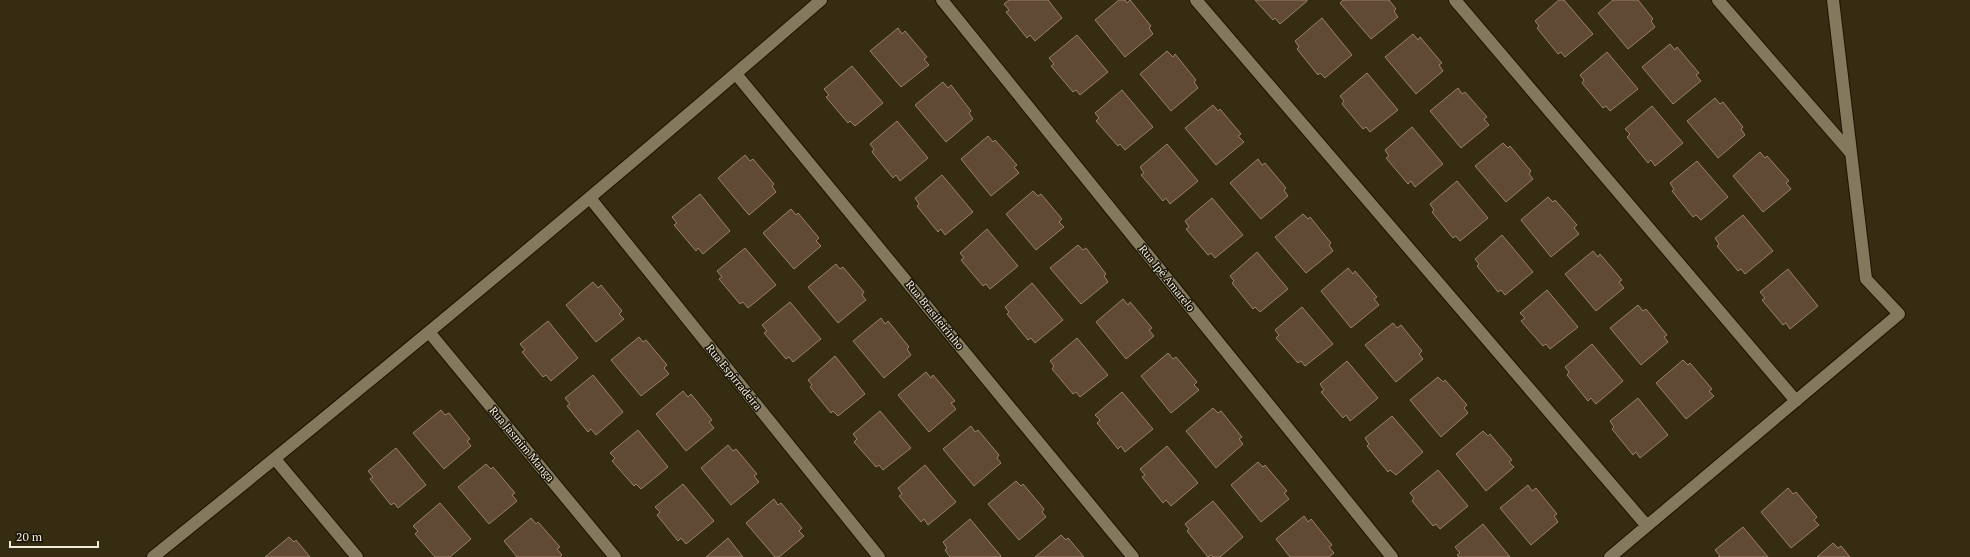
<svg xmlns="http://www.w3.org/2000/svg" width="1970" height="557" font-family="'PT Serif',serif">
<rect width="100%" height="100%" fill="#362c11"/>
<!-- building -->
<path fill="#604935" stroke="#9a806b" d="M1009 0H1048L1062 18 1035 41 1030 35 1027 38 1006 12 1009 10 1004 4Z
M1119 0H1125L1127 3 1130 0 1151 26 1149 28 1153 34 1125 57 1095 20Z
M1255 0H1307V1L1280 24 1275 18 1273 20Z
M1343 0H1389L1396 9 1394 11 1398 17 1371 39 1340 3Z
M1559 0H1564L1593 34 1565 57 1561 52 1558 54 1537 28 1539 26 1535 21Z
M1613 0H1638L1653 19 1651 21 1655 27 1628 49 1598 13Z
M1322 18 1352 55 1325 78 1320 73 1318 75 1297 49 1299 47 1295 41Z
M898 28 902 34 905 31 927 57 924 59 929 65 901 87 870 51Z
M1413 34 1418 40 1420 37 1442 63 1439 65 1443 71 1416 94 1385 57Z
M1077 35 1108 72 1080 95 1076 90 1073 92 1051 66 1054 64 1049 58Z
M1670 44 1675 50 1677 47 1699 73 1696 75 1701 81 1673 104 1642 67Z
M1167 51 1173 57 1175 54 1196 80 1194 82 1198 88 1171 111 1140 74Z
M1607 52 1638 89 1610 111 1606 106 1603 108 1582 83 1584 80 1580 75Z
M852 66 883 103 855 126 850 121 848 123 826 97 829 95 824 89Z
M1367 73 1398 110 1370 132 1366 127 1363 129 1342 104 1344 101 1340 96Z
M943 82 948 88 951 85 971 111 969 113 973 119 946 142 915 105Z
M1458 88 1462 94 1465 92 1487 117 1484 119 1489 125 1461 148 1430 111Z
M1122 90 1153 127 1125 150 1120 144 1118 146 1096 121 1099 118 1095 113Z
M1715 98 1720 104 1723 102 1743 127 1741 129 1745 135 1718 158 1687 121Z
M1213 105 1218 111 1220 109 1241 134 1238 136 1244 142 1216 165 1185 128Z
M1652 106 1683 143 1655 166 1651 160 1648 163 1627 137 1630 134 1625 129Z
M897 121 928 158 900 181 896 175 893 178 872 152 874 149 870 144Z
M1412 127 1443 164 1415 187 1411 181 1408 184 1386 158 1389 156 1385 150Z
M988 136 993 142 995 140 1017 165 1014 167 1019 173 991 196 961 159Z
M1503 143 1508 148 1510 146 1531 171 1529 174 1533 179 1506 202 1475 166Z
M1167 144 1198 181 1170 204 1166 198 1163 201 1141 175 1144 173 1140 167Z
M1760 152 1765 158 1767 156 1789 181 1786 183 1791 189 1763 212 1733 176Z
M745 155 750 161 753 159 774 184 772 186 776 192 749 215 718 178Z
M1258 159 1262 165 1265 163 1286 188 1284 190 1288 196 1261 219 1230 183Z
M1697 161 1728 197 1701 220 1696 215 1693 217 1672 191 1674 189 1670 183Z
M942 175 973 212 945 235 941 229 938 232 917 206 919 204 915 198Z
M1457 181 1488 218 1460 241 1456 236 1453 238 1432 212 1434 210 1430 204Z
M1033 191 1038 196 1041 194 1062 219 1059 222 1064 227 1036 250 1006 214Z
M700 194 730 231 703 254 698 248 696 251 674 225 677 223 672 217Z
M1548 197 1553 202 1555 200 1577 225 1574 228 1579 234 1551 257 1521 220Z
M1212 198 1243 235 1215 258 1211 253 1208 255 1186 229 1189 227 1185 221Z
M791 209 796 215 798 213 819 238 816 241 821 246 794 269 763 233Z
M1303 214 1308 219 1310 217 1331 243 1329 245 1333 251 1306 273 1275 237Z
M1743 215 1773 251 1745 274 1741 269 1738 271 1717 246 1719 244 1715 238Z
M987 229 1018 266 990 289 986 284 983 286 961 260 964 258 960 253Z
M1502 235 1533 272 1505 295 1501 290 1498 292 1477 266 1479 264 1475 259Z
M1078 245 1083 250 1086 248 1106 274 1104 276 1108 282 1081 304 1050 268Z
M745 248 776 285 748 308 743 302 740 304 719 279 722 277 717 271Z
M1593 251 1598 257 1600 254 1622 280 1619 282 1624 288 1596 311 1565 274Z
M1257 252 1288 289 1260 312 1255 307 1253 309 1232 283 1234 281 1230 276Z
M836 264 840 269 843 267 864 292 862 295 866 300 838 323 808 287Z
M1348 268 1353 274 1355 271 1377 297 1374 299 1379 305 1351 328 1321 291Z
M1788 269 1818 306 1790 329 1786 323 1783 325 1762 300 1765 298 1760 292Z
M593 282 598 288 601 285 622 311 619 314 624 319 596 342 566 305Z
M1032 283 1063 320 1035 343 1031 338 1028 340 1007 314 1009 312 1005 307Z
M1547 290 1578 327 1550 349 1546 344 1543 346 1521 321 1525 318 1520 313Z
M1123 299 1128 305 1130 302 1152 328 1149 330 1154 336 1126 359 1096 322Z
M790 302 821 339 793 362 789 357 786 359 764 333 767 331 762 325Z
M1638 305 1643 311 1646 309 1667 335 1664 337 1668 342 1641 365 1610 328Z
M1302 307 1333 344 1305 366 1301 361 1298 363 1276 338 1279 335 1275 330Z
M881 318 885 324 888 321 909 347 907 349 911 355 884 378 853 341Z
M548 321 578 358 551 381 546 375 543 377 522 352 525 350 520 344Z
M1393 323 1397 328 1401 325 1422 351 1419 354 1423 359 1396 382 1365 345Z
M639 337 643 342 646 340 667 365 664 368 669 374 641 396 611 360Z
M1077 338 1108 375 1080 397 1076 392 1073 394 1052 369 1054 366 1050 361Z
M1592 344 1623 381 1596 404 1591 398 1588 401 1567 375 1569 372 1565 367Z
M1168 353 1173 359 1176 357 1197 382 1194 385 1199 390 1171 413 1141 376Z
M835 356 865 394 838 416 833 411 831 413 810 387 812 385 808 380Z
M1683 360 1688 365 1690 363 1712 389 1709 391 1714 396 1686 419 1656 383Z
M1347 361 1378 398 1350 421 1346 415 1343 418 1321 392 1324 390 1320 384Z
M926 372 931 378 933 375 955 401 951 403 956 409 929 432 898 395Z
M593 375 623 412 596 435 591 429 588 432 567 406 570 404 565 398Z
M1438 377 1443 382 1445 380 1467 405 1464 408 1468 413 1441 437 1410 400Z
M683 391 688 397 691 394 712 420 709 422 714 428 686 451 656 414Z
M1122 392 1153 429 1125 452 1121 446 1118 449 1097 423 1100 420 1095 415Z
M1638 398 1668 435 1640 458 1636 452 1633 455 1612 429 1614 427 1610 421Z
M1213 408 1218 413 1221 411 1242 437 1239 439 1243 444 1216 468 1186 431Z
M441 410 445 415 449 413 470 439 467 441 471 446 444 469 413 433Z
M880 411 911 448 883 470 879 465 876 467 854 442 857 439 853 434Z
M1392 416 1423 452 1396 475 1390 470 1388 472 1367 446 1369 444 1365 438Z
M971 426 975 432 978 430 999 455 997 458 1001 463 974 486 943 449Z
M638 430 668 467 641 489 636 484 634 486 612 461 615 458 610 453Z
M1483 431 1488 436 1490 434 1512 460 1509 462 1514 467 1486 491 1456 454Z
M728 445 733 451 736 449 757 474 754 476 759 482 731 505 701 468Z
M1167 446 1198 483 1171 506 1166 500 1163 503 1142 477 1145 475 1140 469Z
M396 448 426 485 398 508 394 503 391 505 370 479 373 477 368 471Z
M1258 462 1263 467 1265 465 1287 491 1284 493 1289 499 1261 522 1231 485Z
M486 464 491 469 493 467 515 493 512 495 517 501 489 524 458 487Z
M925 465 956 502 928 525 924 519 921 522 899 496 902 494 898 488Z
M1438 470 1468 506 1440 529 1436 524 1433 526 1412 501 1414 498 1410 493Z
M1016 481 1021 486 1023 484 1044 509 1042 512 1046 517 1019 540 988 504Z
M683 484 714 521 686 544 681 538 678 541 657 515 660 512 655 507Z
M1528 485 1532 491 1536 488 1557 514 1554 516 1558 522 1531 545 1500 508Z
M1788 488 1793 494 1796 492 1817 517 1814 520 1819 525 1791 548 1761 512Z
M774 499 778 505 781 503 802 528 799 531 804 536 779 557H775L746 523Z
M1213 501 1243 537 1220 557H1213L1211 555 1208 557 1187 531 1189 529 1185 524Z
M440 503 471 539 450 557H435L415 534 418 531 413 526Z
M1304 516 1308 522 1311 519 1332 545 1329 547 1334 553 1329 557H1290L1276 539Z
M531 518 536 524 538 522 560 547 557 549 562 555 560 557H517L504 541Z
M970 519 1001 556 1000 557H950L945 550 947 548 943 542Z
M1483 524 1510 557H1459L1457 555 1460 553 1455 547Z
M1743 527 1768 557H1718L1720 556 1715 550Z
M1061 535 1066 540 1068 538 1084 557H1035Z
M289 537 294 542 296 540 310 557H265Z
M728 538 743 557H706Z
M1833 543 1838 548 1841 546 1850 557H1817Z"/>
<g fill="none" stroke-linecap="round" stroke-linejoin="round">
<!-- minor casing -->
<g stroke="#1d1400" stroke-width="14">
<path id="minor" d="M942 0 1392 557
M1196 0 1647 526
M1455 0 1796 401
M1718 0 1850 152
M736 74 1133 557
M590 198 879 557
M429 332 615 557
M275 459 357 557
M153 557C379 375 602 190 821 0
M1610 557 1899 314 1866 279 1833 0"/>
</g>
<!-- minor -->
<use href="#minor" stroke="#84795c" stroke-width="12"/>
</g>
<g text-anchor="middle" stroke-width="3" stroke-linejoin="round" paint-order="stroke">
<!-- street labels -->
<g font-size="11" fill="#f1ebdb" stroke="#191509">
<text transform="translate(1167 278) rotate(51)" y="4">Rua Ipê Amarelo</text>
<text transform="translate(935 315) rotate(51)" y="4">Rua Brasileirinho</text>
<text transform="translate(734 377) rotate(51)" y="4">Rua Espirradeira</text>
<text transform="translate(522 444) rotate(50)" y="4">Rua Jasmim Manga</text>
</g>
</g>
<!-- scale -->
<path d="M10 541v6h88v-6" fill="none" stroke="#f1ebdb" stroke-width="2"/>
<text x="16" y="541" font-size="12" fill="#f1ebdb" stroke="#191509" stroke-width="3" paint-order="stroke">20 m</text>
</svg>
